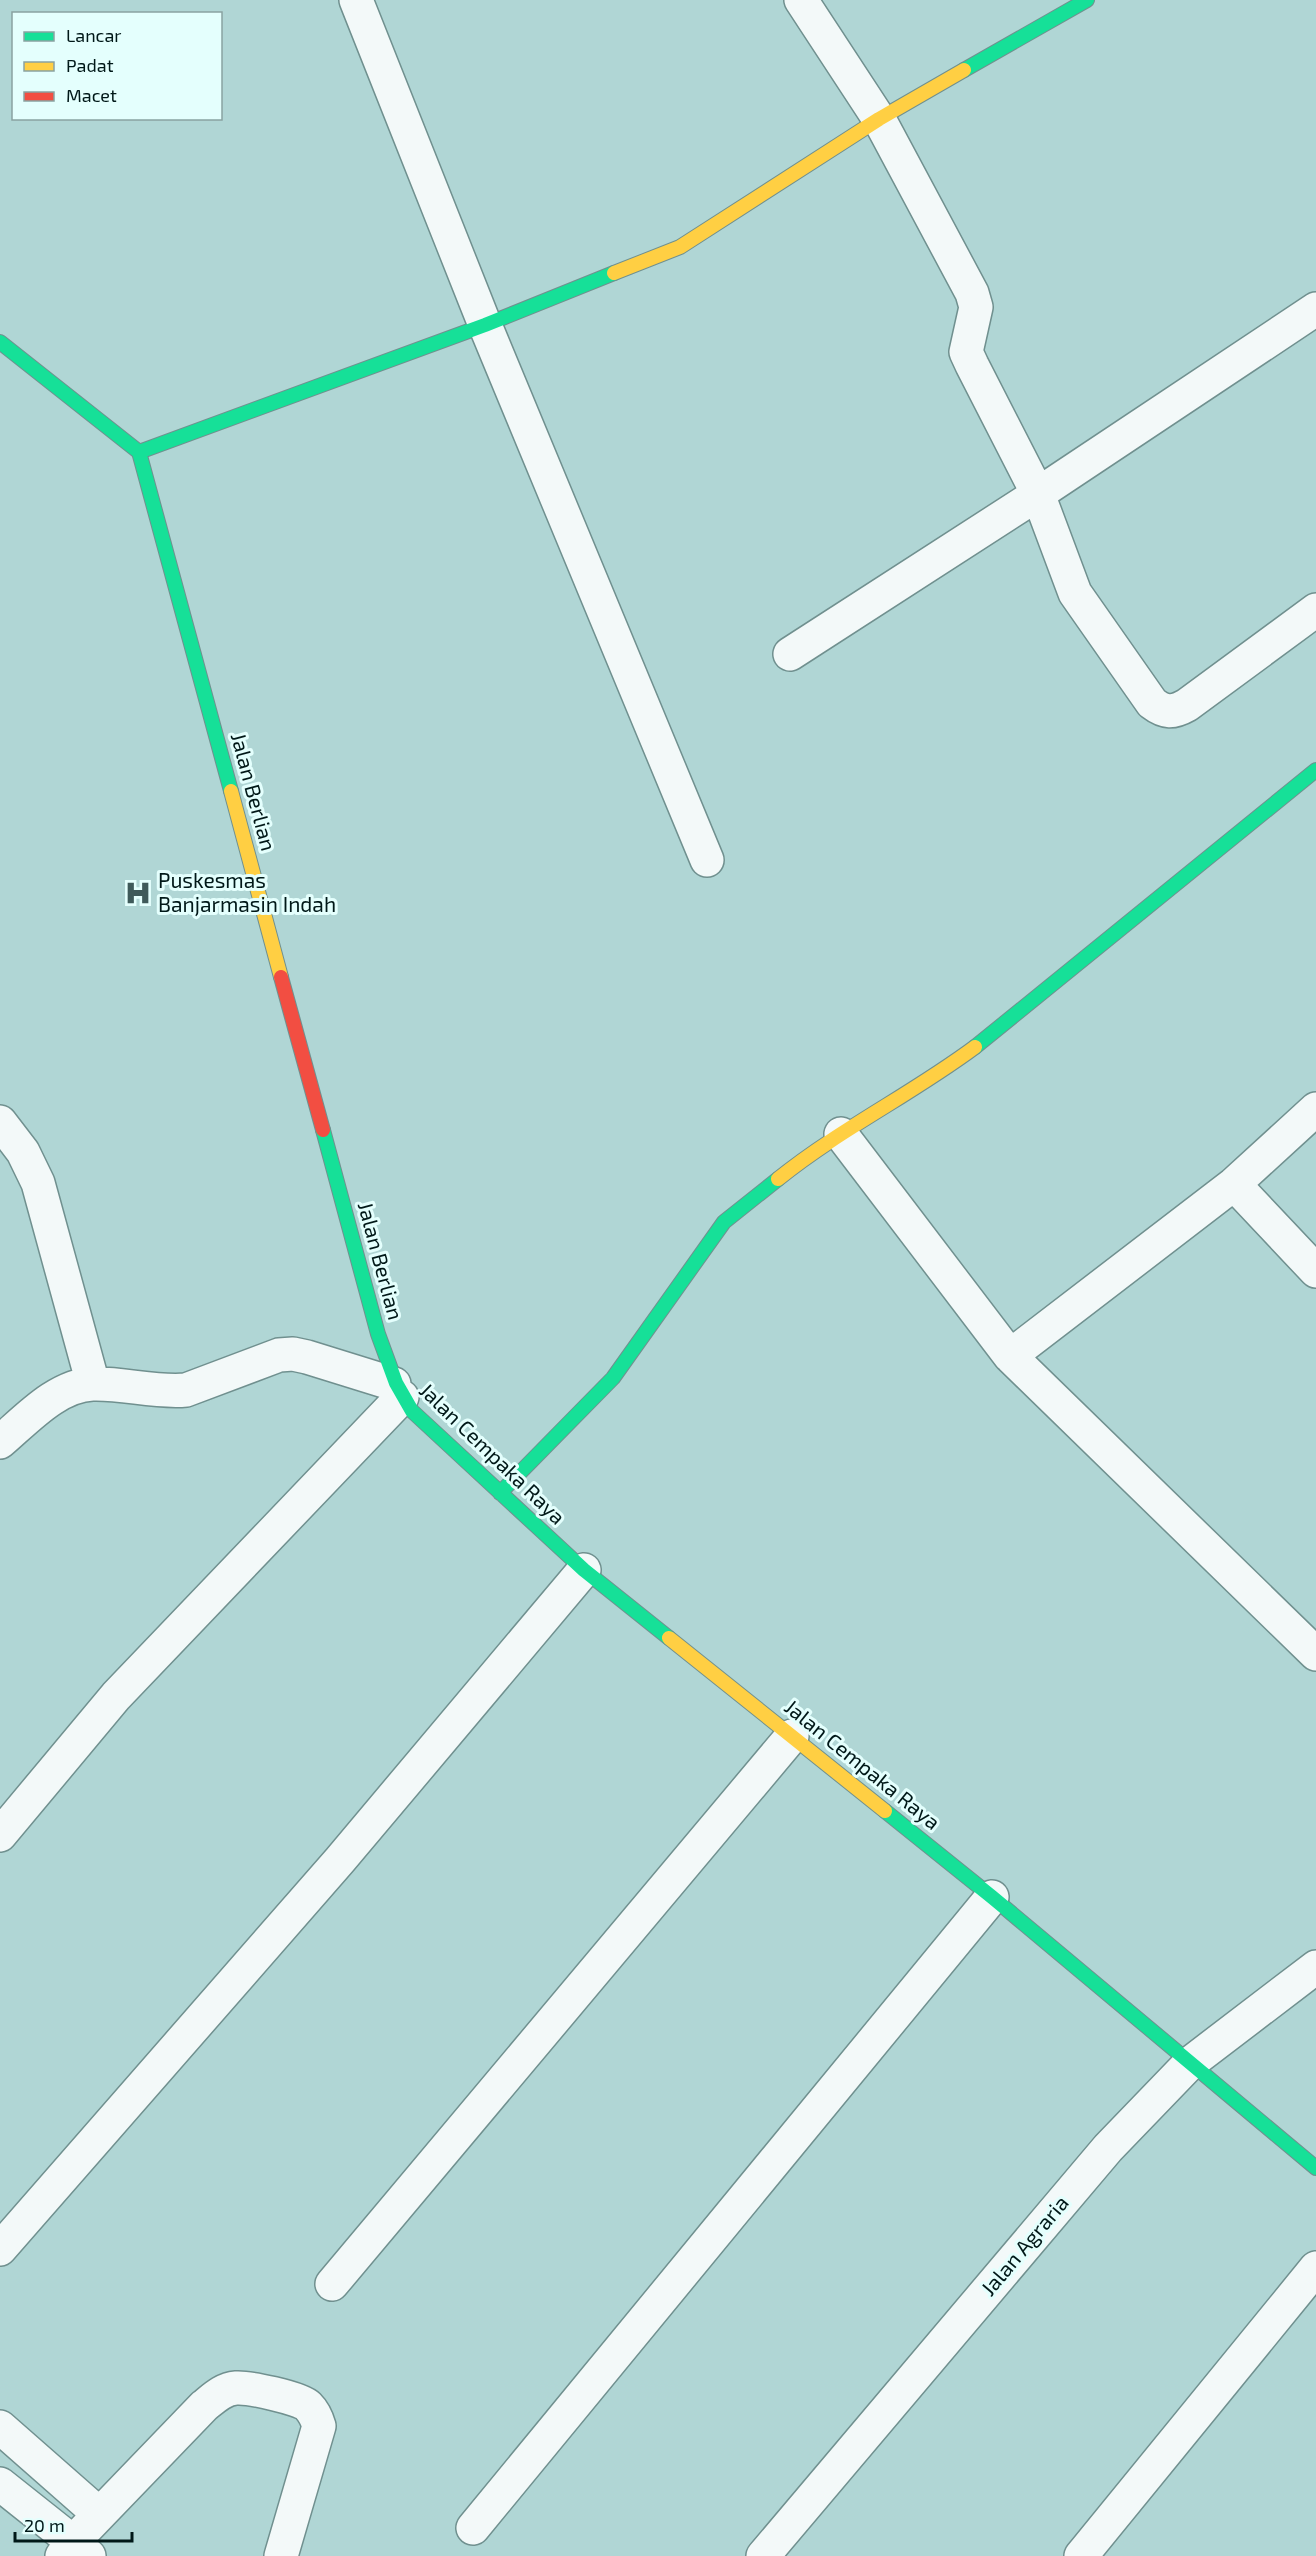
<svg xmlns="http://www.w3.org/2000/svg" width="1316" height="2556" font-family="'Exo 2',sans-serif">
<rect width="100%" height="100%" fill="#b0d6d5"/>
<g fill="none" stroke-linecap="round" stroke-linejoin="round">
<!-- street casing -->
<g stroke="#70908f" stroke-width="36">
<path id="street" d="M356 0 485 325 707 860
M801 0 879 119 972 293 976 307 966 352 972 365 1038 494 1075 593 1152 703C1165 713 1173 713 1187 705L1316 610
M790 654 1038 494 1316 309
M1316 1109 1234 1184 1010 1356 1316 1654
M0 1122 23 1152 38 1183 93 1384
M841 1134 1010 1356
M1234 1184 1316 1271
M0 1442C26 1420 57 1385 93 1384 124 1383 155 1393 186 1390L279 1355 293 1354 307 1357 394 1384
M0 1835 116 1696 402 1397
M0 2249 340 1860 584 1570
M332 2284 792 1736
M0 2427 99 2514
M0 2484 73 2542 62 2556
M473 2528 992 1897
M89 2556 73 2542 204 2406C214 2398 223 2389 236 2388 248 2387 300 2398 308 2406 314 2412 317 2419 319 2426L281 2556
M763 2556 1108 2148 1189 2064 1316 1967
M1081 2556 1316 2268"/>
</g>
<!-- fast casing -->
<g stroke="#70908f" stroke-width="16">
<path id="fast" d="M964 70 1087 0
M0 342 139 452 231 791
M139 452 485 325 614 273
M975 1047 1316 770
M323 1130 378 1334 396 1383 412 1411 584 1570 669 1638
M500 1493 613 1378 724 1222 778 1179
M885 1811 992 1897 1316 2168"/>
</g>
<!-- slow casing -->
<g stroke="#70908f" stroke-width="16">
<path id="slow" d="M614 273 680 247 879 119 964 70
M231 791 281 977
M778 1179C840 1129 912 1094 975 1047
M669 1638 885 1811"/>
</g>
<!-- jam casing -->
<g stroke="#70908f" stroke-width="16">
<path id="jam" d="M281 977 323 1130"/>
</g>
<!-- street -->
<use href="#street" stroke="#f3f9f9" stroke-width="33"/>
<!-- fast -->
<use href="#fast" stroke="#16e098" stroke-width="14"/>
<!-- slow -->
<use href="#slow" stroke="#ffcf43" stroke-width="14"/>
<!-- jam -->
<use href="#jam" stroke="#f24e42" stroke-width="14"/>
</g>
<!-- icons -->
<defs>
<g id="hospital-bare" transform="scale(2.07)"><path d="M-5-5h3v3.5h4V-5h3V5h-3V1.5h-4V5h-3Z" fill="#3e5a5a" stroke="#e4fffd" stroke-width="2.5" paint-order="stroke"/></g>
</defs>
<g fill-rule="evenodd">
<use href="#hospital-bare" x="138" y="893"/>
</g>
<g text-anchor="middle" stroke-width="6" stroke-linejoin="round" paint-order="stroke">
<!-- street labels -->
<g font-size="21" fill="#001818" stroke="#e4fffd">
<text transform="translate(253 792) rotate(75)" y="7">Jalan Berlian</text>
<text transform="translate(380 1261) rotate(75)" y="7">Jalan Berlian</text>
<text transform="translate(492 1454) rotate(44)" y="7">Jalan Cempaka Raya</text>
<text transform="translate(862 1765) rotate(39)" y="7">Jalan Cempaka Raya</text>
<text transform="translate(1025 2246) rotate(-50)" y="7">Jalan Agraria</text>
</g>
<!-- poi labels -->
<g font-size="21" fill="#001818" stroke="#e4fffd" text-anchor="start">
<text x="158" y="888">Puskesmas<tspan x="158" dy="24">Banjarmasin Indah</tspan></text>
</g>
</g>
<!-- legend -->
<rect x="12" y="12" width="210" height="108" fill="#e4fffd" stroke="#89a3a1" stroke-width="1.5"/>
<rect x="24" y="32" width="30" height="9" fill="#16e098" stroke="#89a3a1" stroke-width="1.5"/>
<text x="66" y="42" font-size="18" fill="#001818">Lancar</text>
<rect x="24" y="62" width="30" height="9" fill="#ffcf43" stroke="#89a3a1" stroke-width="1.5"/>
<text x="66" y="72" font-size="18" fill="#001818">Padat</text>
<rect x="24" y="92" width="30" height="9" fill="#f24e42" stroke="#89a3a1" stroke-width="1.5"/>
<text x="66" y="102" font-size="18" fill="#001818">Macet</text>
<!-- scale -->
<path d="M15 2532v9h117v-9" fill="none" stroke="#001818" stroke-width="3"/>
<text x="24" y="2532" font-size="18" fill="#001818" stroke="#e4fffd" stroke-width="4.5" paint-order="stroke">20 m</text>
</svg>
